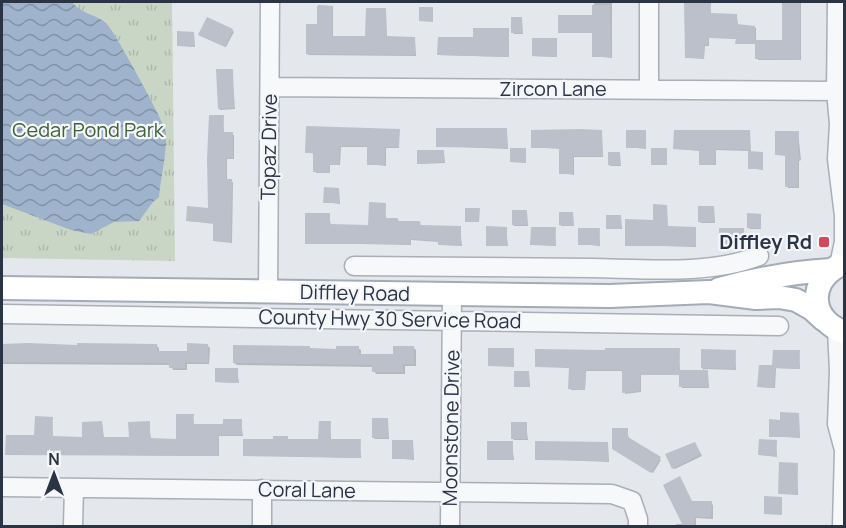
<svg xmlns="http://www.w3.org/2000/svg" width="846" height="528" font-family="Manrope,sans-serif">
<defs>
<pattern id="park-tufts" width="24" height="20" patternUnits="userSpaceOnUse" patternTransform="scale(1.5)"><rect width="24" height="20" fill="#c9d6c5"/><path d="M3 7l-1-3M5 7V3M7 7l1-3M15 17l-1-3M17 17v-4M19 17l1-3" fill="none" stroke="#adb8ab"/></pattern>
<pattern id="water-waves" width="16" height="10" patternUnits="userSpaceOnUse" patternTransform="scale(1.5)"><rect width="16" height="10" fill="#9fb4cc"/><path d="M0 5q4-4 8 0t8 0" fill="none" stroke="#8293a7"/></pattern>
</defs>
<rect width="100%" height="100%" fill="#e4e7ec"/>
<!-- park -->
<path fill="url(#park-tufts)" d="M2 2H172L175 261 2 258Z"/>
<!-- water -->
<path fill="url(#water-waves)" d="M2 2H72C81 14 95 14 106 23 113 28 165 124 166 132 167 154 161 175 159 197L153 202 139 221 114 222 91 234 71 230 2 204Z"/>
<!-- shadow -->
<path fill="#0003" d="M594 2H612V58L593 56V33L559 32 594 17Z
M686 2H711V15L737 16 738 26 756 28V41H783V2H801V60H758L757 44H738L737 39 709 38V46H705L704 59 688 58Z
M318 5 333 6V37L367 38 386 9 387 38H415L416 56 309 55 307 54 318 26Z
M522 19 523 34H514L513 33Z
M232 30 234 32 226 47 201 36Z
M508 30 509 57 439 55Z
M194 33 195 47 178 45Z
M556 40 557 57 533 56Z
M232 70 235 109 220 110 219 108Z
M223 116 224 133 234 135V159H227V181L233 182 232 243 214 241 215 224 188 221 210 209Z
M399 130V148H386V166L368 164V147H341L340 165H330V173H316L315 154 307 152Z
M507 130 508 149 437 146Z
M602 131 603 157H574V175L560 173V149L532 147Z
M645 132 646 149 627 147Z
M750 132 751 153 763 154V170L749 168V151L716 150V165H702L701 151 675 149Z
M798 132 801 160 799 161V188H788L787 156 777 155Z
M525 150 526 163 511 162Z
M444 152 445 163 419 164Z
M620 154 621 166H611L609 165Z
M339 189 340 204 325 202Z
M385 204 386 219H398L399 222H420L421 226 460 227 462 246 440 245 439 242 411 240V245L307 243 329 214 331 226H370Z
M667 206 668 228H695L696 247 626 245 655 222Z
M714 207 715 223H701L700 222Z
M527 212 528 226H515L513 225Z
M573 213 574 226H562L560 225Z
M760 215 761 229H750L749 228Z
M621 217 622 229 608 228Z
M506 228 508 246 487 245Z
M555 228 556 246 532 245Z
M744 229 745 247 721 246Z
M599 230 600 246 579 244Z
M2 345H156L159 348V352H189L207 345 210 348 209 364H187V370H173L171 365 2 364Z
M358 348 361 350V356H394L414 348 416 350V366H405V374H376L374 371V367L237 365 234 363 312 350H338Z
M513 350 514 367 489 366Z
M679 350 680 372H706L702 368 735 351 736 370 704 369 708 373 709 388H682L680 375H641V392L625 394 623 371H586L585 390H571V368L537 367Z
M799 352 800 369 776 368 775 388 759 387 774 367Z
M237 370 239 383 216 382Z
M529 372 530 387H517L516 386Z
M799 414 800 438 770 436 781 421Z
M193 416 194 425 225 426 241 421 243 436H219V456L7 454 36 437 52 418 53 438H84L102 423 104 438H130L149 423 151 439 177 440Z
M2 418 3 420V431H2Z
M388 420 389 439H375L373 437Z
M330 422 331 440 360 441 361 458 245 455 274 440 287 437 288 440H320Z
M526 424 528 440H514L513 439Z
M627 430 629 439 661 460 653 473 615 450Z
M413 441 414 460 393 458Z
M776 441 777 457 760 455Z
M512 443 514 460 488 459Z
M608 443 609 462 536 459Z
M696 445 702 456 675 469 673 468Z
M797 464 798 495 781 494 779 493Z
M693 502 711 503 713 505V519L696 518V526H676V524H684Z
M780 525H796L797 526H780Z"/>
<!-- building -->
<path fill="#bbc0ca" d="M684 2H711V13L737 14V24L755 26V40H782V2H800V60L755 59V44H735L736 38H708V45H704V58H685Z
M592 5H610L611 57H592V33H558V15H592Z
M317 6H332V36H365L366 8H386V36L415 37V55L306 54V24H317Z
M419 7H433V22L419 21Z
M207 17 233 29 225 47 198 35Z
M511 17H522V33H511Z
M473 28H509V57L437 55 438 37H473Z
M177 31 194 32V47L177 46Z
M532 38H557V57L532 56Z
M216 69H233L234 108 218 109Z
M209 115H224L223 132H233V158H226V179H232L231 242 213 241V223L186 221 187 206 208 208 207 159Z
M306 126 400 129 399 147H385V165H367V146H340L339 165H330L329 173 313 172V153H305Z
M436 128H507V148L436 147Z
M580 129 602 130V156H573V174H559V148H531V130Z
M626 130H646V148H626Z
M674 130H750V150L716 149 715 165H699V150L673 149Z
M775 131H799L798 153 800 159 798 160V187H785V155H775Z
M510 148H526V162H510Z
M651 148H667V165H651Z
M417 150H444V162L417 164Z
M748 151 763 152V169H748Z
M608 152H620V165H608Z
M324 187 339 188V203H323Z
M369 202 386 203 385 218H398V221H420V225L461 226V245H438V241L411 239 410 244H305V213H330V224L368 225Z
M653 204 667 205V226L696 227V246H625V219L653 220Z
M698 206H714V222H698Z
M465 208H480L479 222H465Z
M512 210H527V225H512Z
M559 212H573V226L559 225Z
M747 213 761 214V228H747Z
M606 215H621V229H606Z
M486 226 507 227V246H486Z
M531 227H556L555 245H530Z
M578 228H600L599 245H578Z
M719 228H744V247L719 246Z
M28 343 77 345V343L157 344V351H187V343L208 344V363L185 362V368H169V363L2 362V344Z
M233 345 310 346V348L336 349V346H359V354H393V346H414V364H403V372H372V365L233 363Z
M488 348H514V366H488Z
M605 348H680L679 370H708V387H679V375H640V391L622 393V370H586L585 390 568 389 569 367H535V349L605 350Z
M701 349 736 350 735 369 701 368Z
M773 350H800L799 369 775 368 774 388 757 387 759 365H772Z
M215 368H238V383L215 382Z
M514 371H529V387H514Z
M780 412 799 413V437H769V419L780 420Z
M176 414H194L193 424H223V419H242V435H219L218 456 5 455 6 435H34L35 416 53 417 52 436 82 437V422L102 421 103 437H129L128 422 150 421V438L176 439Z
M372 418H388V438H372Z
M319 421H331L330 439H361L360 458 243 456V439H273V436H288V439H318Z
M511 422H527V439H511Z
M612 428H628V437L661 457 651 473 612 449Z
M759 439 777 440 776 456 758 455Z
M392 440H413V459H392Z
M487 441H513V460H487Z
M535 441 608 442V461L535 460Z
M695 442 701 454 672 469 665 454Z
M779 462 798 463 797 494H778Z
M680 476 692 501H712L711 517H695L694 526H683L663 485Z
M764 496 782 497V515L764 514Z"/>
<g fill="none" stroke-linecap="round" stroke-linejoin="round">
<!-- minor casing -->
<g stroke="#a9aeb7" stroke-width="21">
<path id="minor" d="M837 2 836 91 839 124 837 159 844 216V242L839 265
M270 87 836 91
M649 89V2
M354 266C434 266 513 268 592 268 646 269 709 275 759 256
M268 292 270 2
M2 314 779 326
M837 329 839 371 837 424 844 450 842 526
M2 487 612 494 632 501 638 519V526
M73 526 74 488
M262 526V489
M450 526 452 294"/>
</g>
<!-- major casing -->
<g stroke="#a3abb8" stroke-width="26">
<path id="major" d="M838 266C807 283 811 321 844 332
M2 288 610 296 709 292 756 298 779 297 796 300 812 309 824 320
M719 289C756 279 792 272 831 270"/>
</g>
<!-- minor -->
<use href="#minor" stroke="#f7f8fa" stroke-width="18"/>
<!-- major -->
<use href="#major" stroke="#fff" stroke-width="22"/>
</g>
<!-- markers -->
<rect fill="#d1495b" stroke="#f4f6f9" stroke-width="2" x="818" y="236" width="12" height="12" rx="3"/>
<g text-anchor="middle" stroke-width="4.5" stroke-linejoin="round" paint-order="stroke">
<!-- street labels -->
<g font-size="20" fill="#2b3445" stroke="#f4f6f9">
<text x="553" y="96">Zircon Lane</text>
<text transform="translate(269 147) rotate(-89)" y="7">Topaz Drive</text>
<text transform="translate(355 293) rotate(1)" y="7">Diffley Road</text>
<text transform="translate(390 319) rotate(1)" y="7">County Hwy 30 Service Road</text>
<text transform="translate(451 428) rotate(-89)" y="7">Moonstone Drive</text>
<text transform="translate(307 490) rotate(1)" y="7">Coral Lane</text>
</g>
<!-- park labels -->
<g font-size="20" fill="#3f6138" stroke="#f4f6f9">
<text x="88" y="137">Cedar Pond Park</text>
</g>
<!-- poi labels -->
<g font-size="20" font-weight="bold" fill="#2b3445" stroke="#f4f6f9" text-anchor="end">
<text x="812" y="249">Diffley Rd</text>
</g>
</g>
<!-- border -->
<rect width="846" height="528" fill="none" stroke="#2b3445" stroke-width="6"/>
<!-- north arrow -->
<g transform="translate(54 474)" stroke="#f4f6f9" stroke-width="4.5" paint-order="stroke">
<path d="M0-4.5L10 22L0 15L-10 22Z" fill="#2b3445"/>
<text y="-9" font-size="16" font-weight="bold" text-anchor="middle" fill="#2b3445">N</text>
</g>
</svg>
